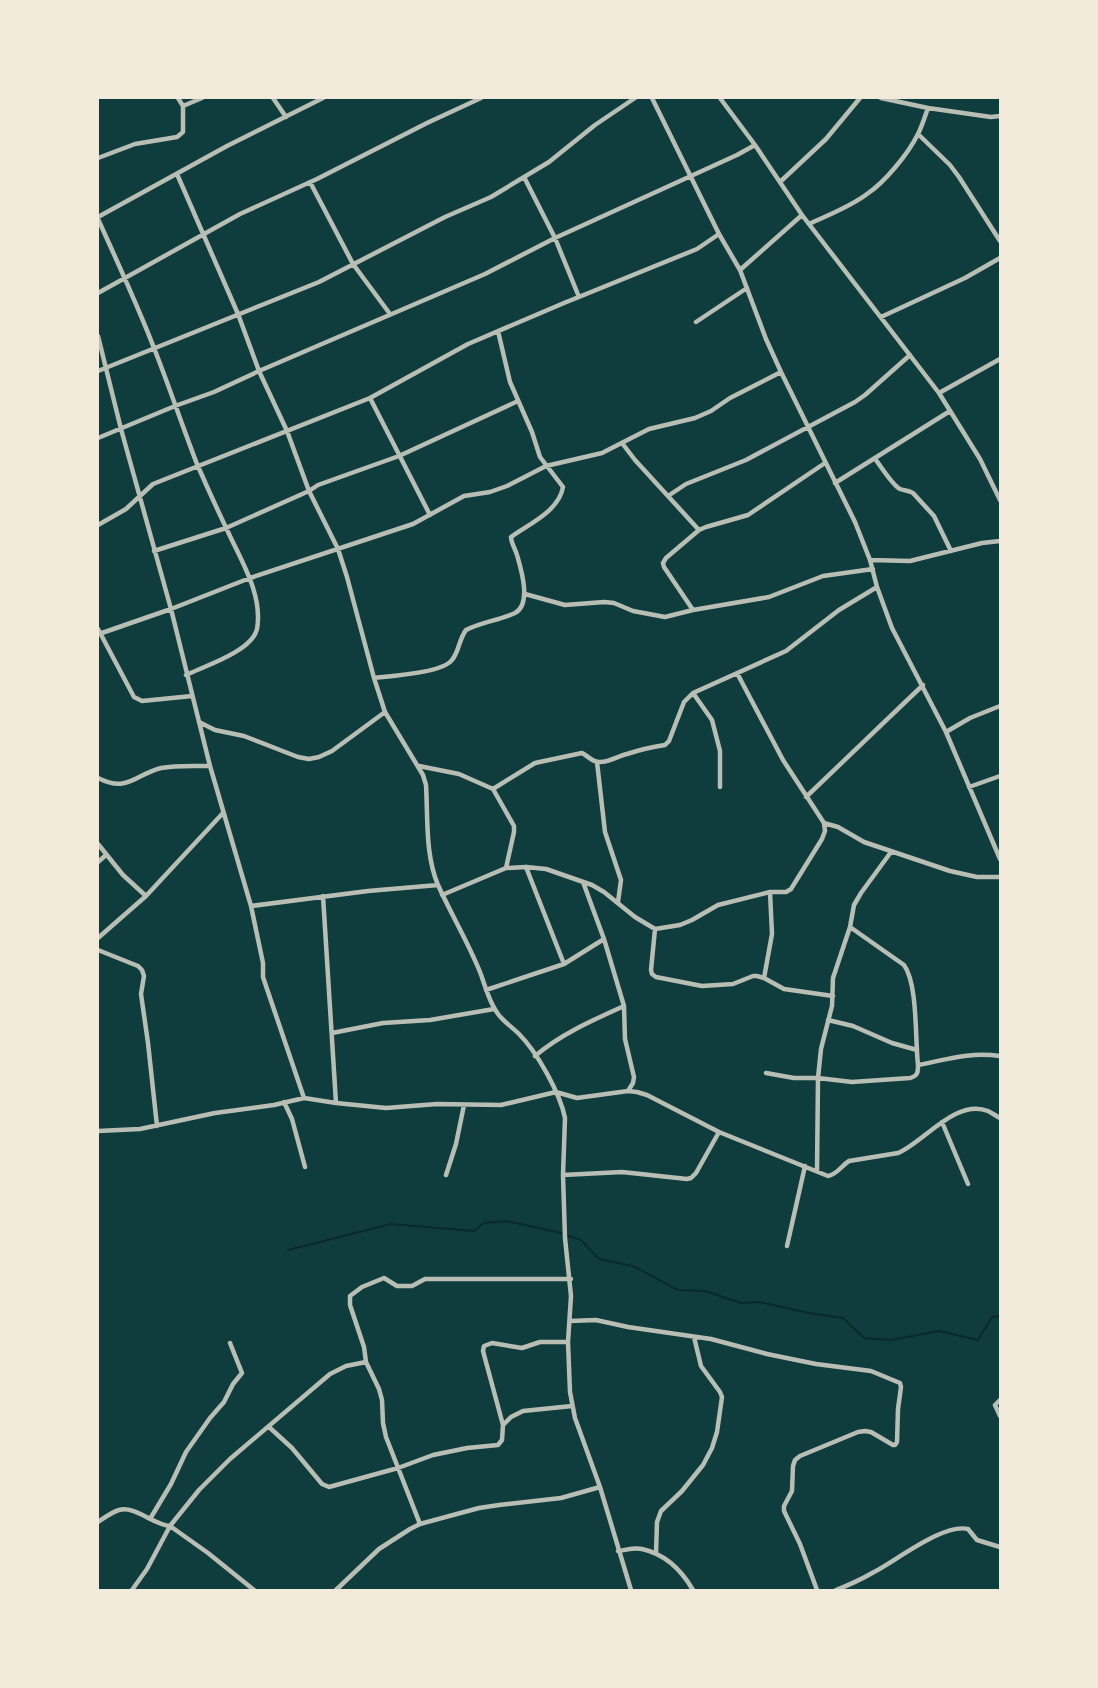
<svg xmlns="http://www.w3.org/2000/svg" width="1098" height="1688" font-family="'Nunito Sans',sans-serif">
<rect width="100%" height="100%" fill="#0f3d3e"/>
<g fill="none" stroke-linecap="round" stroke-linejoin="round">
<!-- stream -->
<path stroke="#0a2a2b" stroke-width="2" d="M288 1250 391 1224 474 1231 484 1223 507 1221 557 1232 581 1240 599 1259 633 1266 678 1290 705 1291 741 1303 760 1302 809 1313 843 1318 864 1338 891 1340 939 1331 978 1340 992 1317 1000 1316"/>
<!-- minor -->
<path stroke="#b8beb3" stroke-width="4.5" d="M178 98 183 106
M273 98 286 117
M652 98 719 234 740 270 766 339 781 372 855 522 870 560 877 587 892 628 946 732 1000 859
M720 98 755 145 802 215 939 393 980 459 1000 500
M881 98 928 108 991 117 1000 116
M918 134 950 165 959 177 1000 241
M98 158 135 144 177 137 183 132V106L202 98
M177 174 238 314 259 371 287 431 309 491 338 549 347 577 374 678 385 712 423 775 426 785C428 818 425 854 438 885 451 914 468 942 480 972 485 985 488 999 496 1011 501 1020 511 1026 519 1034 537 1052 560 1093 565 1118L563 1175 565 1238 571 1296 568 1342 570 1392 575 1418 600 1487 631 1590
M524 177 555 238 579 297
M310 182 353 264 390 314
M780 182 826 139 860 98
M98 217 227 146 323 98
M98 219C117 261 137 304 154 348 169 386 182 425 197 464 207 487 218 511 229 534 242 562 263 596 257 629 252 651 205 666 186 675
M809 224C828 215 850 207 867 194 885 182 908 154 918 134 922 126 925 116 928 108
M740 270 802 215
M98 293 240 214 317 179 427 123 481 98
M881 317 965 278 1000 258
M696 322 747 288
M98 336 121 429 171 609 210 766 251 906 263 963V977L266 986 304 1098
M98 371 319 282 445 217 491 197 549 162 595 125 635 98
M939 393 1000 359
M370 398 430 515
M98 438 175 406 214 392 259 371 485 274 555 238 737 155 755 145
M622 443 635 460 699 530
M875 459C881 466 892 485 900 489 905 491 909 490 913 493L934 516 951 551
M835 483 950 411
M668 496 686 484 746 460 855 402 865 395 910 355
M98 525 126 509 153 484 370 398 468 344 564 303 697 249 719 234
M154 551 226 528 309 491 318 485 399 456 518 401
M870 560 910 561 982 543 1000 541
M525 594 565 605 604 602 614 603 633 611 665 617 693 610 769 597 823 576 873 569
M693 610 664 567 663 563 666 558 699 530 706 527 748 515 825 463
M98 629 134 697 142 701 192 696
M99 634 171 609 250 578 413 524 464 496 490 492 507 486 546 466 602 453 649 429 695 418 711 411 730 398 781 372
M374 678C391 676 442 673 452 660 459 652 459 639 466 630 481 622 500 620 515 613 532 604 521 569 517 555 515 548 511 543 511 537 529 524 559 511 563 487L540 457 532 432 510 382 498 331
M693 693 712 720 720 751V787
M199 722 215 730 244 736 298 757 309 759 319 757 332 751 385 712
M946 732 970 718 1000 706
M597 762 605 832 621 880 618 902
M419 766 459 774 493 789 514 826V832L506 868
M98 778C128 793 134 775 161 768 176 765 194 766 210 766
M969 787 1000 776
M493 789 535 763 582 753C588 756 592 762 599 762 608 763 618 756 627 754 639 750 652 747 665 745L669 741 684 702 693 693 786 651 839 610 877 587
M806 797 923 685
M824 823 838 827 864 842 950 871 977 877H1000
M98 844 123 875 146 896
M98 862 106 855
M526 867 564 964
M583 882 604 939 624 1006 625 1039 634 1077 633 1083 628 1091
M442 895 506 868 526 867 546 869 592 885 604 892 635 917 655 929 680 925 692 920 718 905 770 892H786L791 889 822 839 825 831 824 823 783 760 737 673
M323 896 336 1103
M251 906 368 891 438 885
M655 929 651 970 652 974 656 977 702 986 733 984 753 976H757L764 978 784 989 833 996
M98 938 146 896 223 813
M98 950 138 966 142 970 144 976 141 994 148 1043 157 1126
M764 978 772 934 770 892
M486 990 564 964 604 939
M828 1020 853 1026 892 1043 917 1050
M332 1033 383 1023 430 1020 494 1009
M535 1056C561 1034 593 1020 624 1006
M918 1065C949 1059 969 1052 1000 1056
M766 1073 794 1078H818L852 1082 910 1078C918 1076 918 1072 918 1065 915 1040 918 984 904 965L850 927
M284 1102 292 1119 305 1167
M942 1122 968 1184
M98 1131 140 1129 215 1113 274 1105 304 1098 336 1103 386 1108 437 1104 501 1105 556 1092 577 1098 628 1091 637 1092 647 1095 719 1132 828 1176C838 1174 841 1166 849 1161L898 1153C924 1142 956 1098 988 1111 992 1113 996 1116 1000 1118
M817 1171 818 1078 821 1049 832 1006 833 978 850 927 854 905 861 893 891 852
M446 1175 456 1144 464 1105
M563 1175 622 1172 687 1179 691 1178 696 1173 719 1132
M787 1246 805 1166
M570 1321 596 1320 628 1327 711 1339 767 1354 816 1364 871 1371 900 1383 901 1387 898 1409 897 1442 895 1445H893L871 1432 865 1431 858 1432 800 1456 795 1460 793 1466 792 1491 784 1506V1511L800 1544 817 1590
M1000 1400 995 1405 1000 1416
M503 1425 483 1351 484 1346 492 1343 522 1348 540 1342H568
M269 1427 292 1448 322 1484 329 1487 398 1468 433 1455 467 1448 498 1445 502 1440 503 1425 511 1417 523 1411 572 1406
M150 1519 171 1484 186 1452 210 1418 224 1402 233 1384 242 1373 230 1343
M98 1522C104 1518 112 1512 119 1510 134 1505 154 1525 170 1526L208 1553 254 1590
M420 1524 386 1437 383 1423 382 1400 379 1389 366 1362 364 1347 350 1305V1296L362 1287 384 1278 397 1286H412L425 1279H571
M618 1551C626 1550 635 1547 642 1549 665 1554 682 1571 693 1590
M656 1554 657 1522 661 1511 682 1491 703 1465 712 1448 717 1432 722 1397 720 1392 701 1366 694 1337
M132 1590 147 1569 170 1526 199 1490 230 1459 330 1374 346 1366 366 1362
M336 1590 379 1549 410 1529 420 1524 479 1508 499 1505 561 1498 600 1487
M836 1590C849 1585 862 1579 874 1572 896 1561 943 1523 968 1529L977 1540 1000 1547"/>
</g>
<!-- border -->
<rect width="1098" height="1688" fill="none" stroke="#f1e9da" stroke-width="198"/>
</svg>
